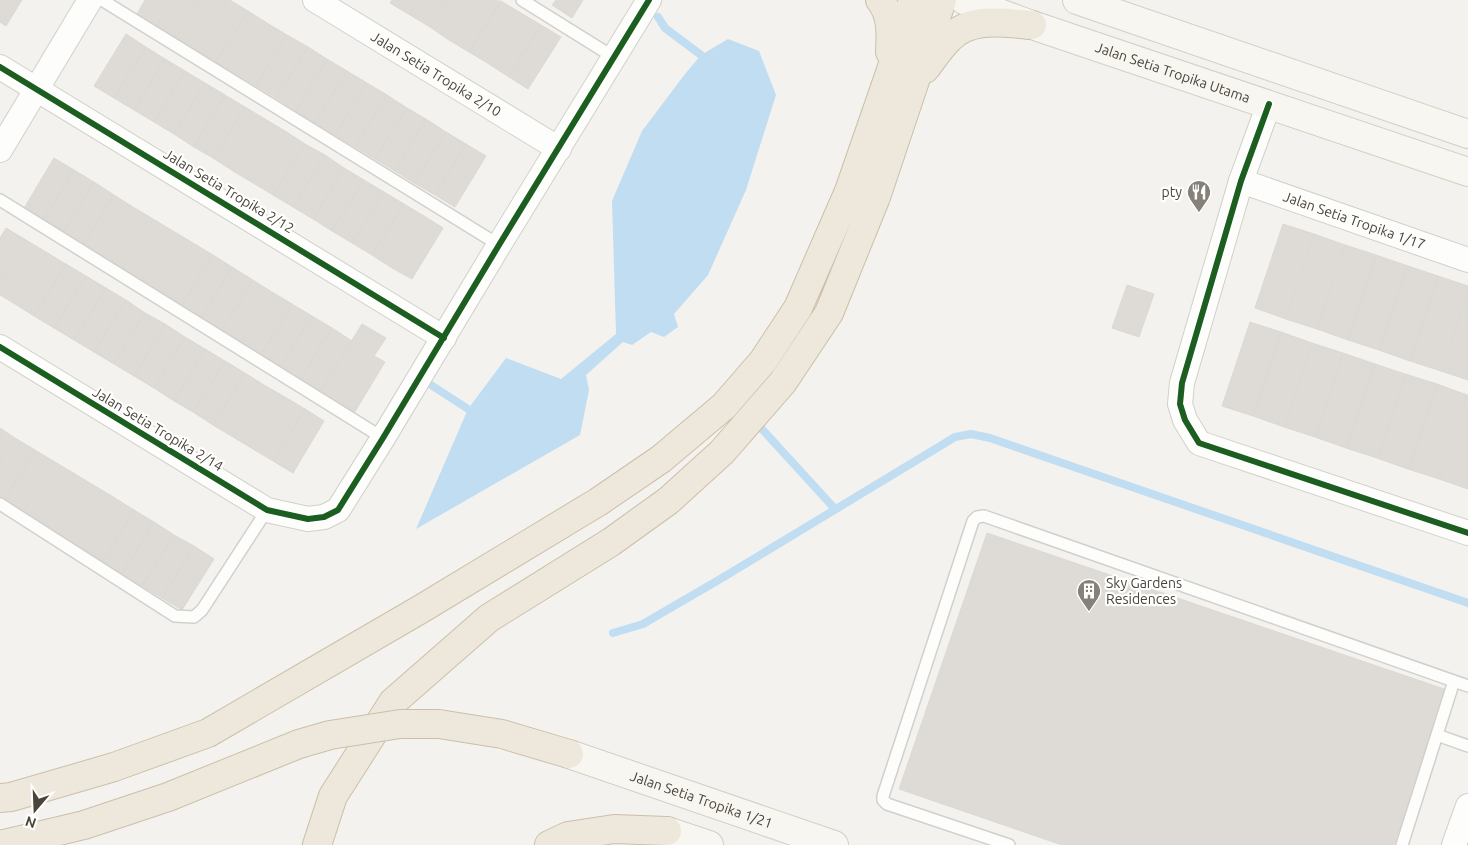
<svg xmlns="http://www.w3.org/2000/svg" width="1468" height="845" font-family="Ubuntu,sans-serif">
<rect width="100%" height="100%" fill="#f4f2ee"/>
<!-- water -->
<path fill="#c0ddf1" d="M728 39 759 51 776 95 746 190 708 275 674 314 678 327 664 337 651 332 632 345 623 342 586 375 589 390 580 435 416 529 468 409 506 358 561 379 616 334 612 201 642 131 685 74 701 55Z"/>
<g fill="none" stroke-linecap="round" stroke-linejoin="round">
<!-- stream -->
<path stroke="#c0ddf1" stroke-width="8" d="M658 17 665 28 701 55
M431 385 468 409
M760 427 835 509
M613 633 643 624 722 578 955 437 971 434 990 438 1468 603"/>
</g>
<!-- building -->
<path fill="#dedbd6" stroke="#dcd9d4" d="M0 0H22L6 26 0 22Z
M145 0H172L156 26 137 14Z
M172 0H200L176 38 156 26Z
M200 0H227L196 50 176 38Z
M227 0H230L248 11 216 62 196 50Z
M392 0H419L410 15 390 3Z
M419 0H447L430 27 410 15Z
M447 0H474L449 40 430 27Z
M474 0 501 1 469 52 449 40Z
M556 0H583L572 18 552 5Z
M501 1 521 13 489 64 469 52Z
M248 11 267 23 236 74 216 62Z
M521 13 541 25 509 77 489 64Z
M267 23 287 35 256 86 236 74Z
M541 25 561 37 528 89 509 77Z
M126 34 146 47 114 98 94 86Z
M287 35 308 47 276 98 256 86Z
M146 47 165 59 134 110 114 98Z
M308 47 327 59 296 111 276 98Z
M165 59 185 71 154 122 134 110Z
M327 59 347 71 315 123 296 111Z
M185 71 205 83 174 134 154 122Z
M347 71 367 83 335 135 315 123Z
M205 83 225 95 194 147 174 134Z
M367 83 387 95 355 147 335 135Z
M225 95 245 107 213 158 194 147Z
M387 95 407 108 375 159 355 147Z
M245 107 265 119 233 171 213 158Z
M407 108 426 119 395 171 375 159Z
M265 119 285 131 253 183 233 171Z
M426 119 446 132 414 183 395 171Z
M285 131 305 144 273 195 253 183Z
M446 132 466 144 435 195 414 183Z
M305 144 325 155 293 207 273 195Z
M466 144 486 156 455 207 435 195Z
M325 155 344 168 313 219 293 207Z
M54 158 74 170 42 222 23 210Z
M344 168 364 180 332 231 313 219Z
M74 170 94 182 62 234 42 222Z
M364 180 384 192 352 243 332 231Z
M94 182 114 195 82 246 62 234Z
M384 192 404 204 372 255 352 243Z
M114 195 133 207 102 258 82 246Z
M404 204 424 216 392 268 372 255Z
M133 207 153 219 122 270 102 258Z
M424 216 443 228 412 279 392 268Z
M153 219 173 231 141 282 122 270Z
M1283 224 1314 234 1286 319 1255 308Z
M6 228 26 240 0 283V238Z
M173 231 193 243 161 295 141 282Z
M1314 234 1345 245 1317 329 1286 319Z
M26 240 46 252 15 304 0 295V283Z
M193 243 213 255 181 307 161 295Z
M1345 245 1376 255 1348 340 1317 329Z
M46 252 66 264 34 316 15 304Z
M213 255 232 267 201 319 181 307Z
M1376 255 1408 266 1379 350 1348 340Z
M66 264 86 276 54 328 34 316Z
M1408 266 1438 276 1410 361 1379 350Z
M232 267 253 280 221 331 201 319Z
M86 276 106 288 74 340 54 328Z
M1438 276 1468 286V292L1441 371 1410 361Z
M253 280 272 292 241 343 221 331Z
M1127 285 1154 294 1139 337 1112 328Z
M106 288 126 300 94 352 74 340Z
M272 292 292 304 261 355 241 343Z
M1468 292V380L1441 371Z
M126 300 145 313 114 364 94 352Z
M292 304 312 316 280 368 261 355Z
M145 313 165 324 134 376 114 364Z
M312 316 332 328 300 380 280 368Z
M1250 322 1281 332 1253 416 1222 406Z
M165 324 185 337 154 388 134 376Z
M362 324 386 338 374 356 385 362 354 413 320 392Z
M332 328 352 341 320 392 300 380Z
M1281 332 1312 343 1284 427 1253 416Z
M185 337 205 349 174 401 154 388Z
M1312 343 1343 353 1315 437 1284 427Z
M205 349 225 361 193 412 174 401Z
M1343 353 1375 364 1346 448 1315 437Z
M225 361 245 373 213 425 193 412Z
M1375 364 1405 374 1377 458 1346 448Z
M245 373 264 385 233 437 213 425Z
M1405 374 1437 384 1408 469 1377 458Z
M1437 384 1467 395 1439 479 1408 469Z
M264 385 285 397 253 449 233 437Z
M1467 395H1468V489L1439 479Z
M285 397 305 409 273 461 253 449Z
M305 409 324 421 293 473 273 461Z
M0 428 15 438 0 462Z
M15 438 35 450 3 502 0 499V462Z
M35 450 55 462 23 513 3 502Z
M55 462 75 474 43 526 23 513Z
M75 474 95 486 63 538 43 526Z
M95 486 115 498 83 550 63 538Z
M115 498 134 510 103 562 83 550Z
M134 510 154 522 122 574 103 562Z
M154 522 174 535 142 586 122 574Z
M987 533 1447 690 1394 845H1062L899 789Z
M174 535 194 546 162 598 142 586Z
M194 546 214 559 182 610 162 598Z"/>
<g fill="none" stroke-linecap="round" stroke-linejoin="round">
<!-- lane casing -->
<g stroke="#d2d0cb" stroke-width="14">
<path id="lane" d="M102 0 499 245
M522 0 615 58
M0 200 383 438
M0 504 175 616 194 617 202 610 267 510
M1437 735 1468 746
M1009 845 887 804 883 800V796L973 521 977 517 984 516 1468 686
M1402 845 1454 681"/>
</g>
<!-- street casing -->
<g stroke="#d2d0cb" stroke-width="26">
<g id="street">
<path id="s1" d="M315 0 559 149"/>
<path d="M0 67 444 338"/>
<path d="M1269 104 1241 181 1182 383 1180 404 1185 420 1199 443 1468 533"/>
<path d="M0 150 90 0"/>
<path id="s2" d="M1241 181 1468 260"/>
<path d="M0 347 267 510 308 519 324 517 338 510 383 438 499 245 649 0"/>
<path d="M1454 845 1468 806"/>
</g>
</g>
<!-- secondary casing -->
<g stroke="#d3cfc5" stroke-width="30">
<g id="secondary">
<path id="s3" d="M964 0 1032 25 1468 172"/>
<path d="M1077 0 1468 134"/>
<path id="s4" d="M569 754 834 845"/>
<path d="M667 831 709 845"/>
</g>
</g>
<!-- highway casing -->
<g stroke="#ccbfa9" stroke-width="30">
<path id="highway" d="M880 0C892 15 891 34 890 52
M925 69C933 59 940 47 950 38 972 16 1004 23 1032 25
M439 724 502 734 569 754
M0 798 11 797 114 767 208 733 421 609 598 502 661 459 724 406 763 361 798 308 849 191 890 73 913 0
M0 845 84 825 168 797 299 744
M317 845 333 796 393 702 489 618 611 542 668 501 722 452 783 382 829 313 876 197 942 0
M549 845 568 836 614 829 667 831"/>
</g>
<!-- lane -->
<use href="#lane" stroke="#fdfdfc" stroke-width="11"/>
<!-- street -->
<use href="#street" stroke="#fdfdfc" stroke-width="24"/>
<!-- secondary -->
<use href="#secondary" stroke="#f7f6f1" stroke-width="28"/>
<!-- highway -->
<use href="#highway" stroke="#ede8db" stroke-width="28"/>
<!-- highway-bridge casing -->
<g stroke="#ccbfa9" stroke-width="30" stroke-linecap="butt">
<path id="highway-bridge" d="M299 744 330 735 400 724H439"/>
</g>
<!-- highway-bridge -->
<use href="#highway-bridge" stroke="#ede8db" stroke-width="28"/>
<!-- cycleway casing -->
<g stroke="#fff" stroke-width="9">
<path id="cycleway" d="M0 67 444 338
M1269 104 1241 181 1182 383 1180 404 1185 420 1199 443 1468 533
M0 347 267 510 308 519 324 517 338 510 383 438 499 245 649 0"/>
</g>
<!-- cycleway -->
<use href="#cycleway" stroke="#1b5e20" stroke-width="6"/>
</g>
<!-- icons -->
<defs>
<g id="restaurant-pin" transform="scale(1.25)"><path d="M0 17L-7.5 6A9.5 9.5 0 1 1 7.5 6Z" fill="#868178" stroke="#fff"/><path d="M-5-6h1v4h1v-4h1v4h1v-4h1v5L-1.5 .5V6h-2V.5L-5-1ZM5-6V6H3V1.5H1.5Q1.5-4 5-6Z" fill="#fff"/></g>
<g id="building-pin" transform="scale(1.25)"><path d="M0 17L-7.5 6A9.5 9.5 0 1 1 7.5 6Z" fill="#868178" stroke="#fff"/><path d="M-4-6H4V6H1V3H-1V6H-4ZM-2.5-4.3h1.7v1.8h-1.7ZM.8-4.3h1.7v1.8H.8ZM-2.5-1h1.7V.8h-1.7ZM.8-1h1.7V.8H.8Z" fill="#fff"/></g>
</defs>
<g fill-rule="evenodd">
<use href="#restaurant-pin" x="1199" y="192"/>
<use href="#building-pin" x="1089" y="591"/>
</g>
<g text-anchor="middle" stroke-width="4.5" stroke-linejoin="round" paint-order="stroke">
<!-- street labels -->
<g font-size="14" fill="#4b4439" stroke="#fff">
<text dy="5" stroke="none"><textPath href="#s3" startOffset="221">Jalan Setia Tropika Utama</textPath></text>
<text dy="5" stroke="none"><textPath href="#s1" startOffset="142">Jalan Setia Tropika 2/10</textPath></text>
<text transform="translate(229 191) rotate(31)" y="5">Jalan Setia Tropika 2/12</text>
<text dy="5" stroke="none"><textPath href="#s2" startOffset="120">Jalan Setia Tropika 1/17</textPath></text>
<text transform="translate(158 429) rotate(31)" y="5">Jalan Setia Tropika 2/14</text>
<text dy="5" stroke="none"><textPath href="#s4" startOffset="140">Jalan Setia Tropika 1/21</textPath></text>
</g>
<!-- poi labels -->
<g font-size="14" fill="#4b4439" stroke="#fff" text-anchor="end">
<text x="1182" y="197">pty</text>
<text x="1106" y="588" text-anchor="start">Sky Gardens<tspan x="1106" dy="16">Residences</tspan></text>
</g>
</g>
<!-- north arrow -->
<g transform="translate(35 810) rotate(199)" stroke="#ffffff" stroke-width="4" paint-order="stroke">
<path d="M0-4L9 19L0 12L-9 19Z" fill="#4b4439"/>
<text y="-8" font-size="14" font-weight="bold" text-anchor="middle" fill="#4b4439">N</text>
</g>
</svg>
